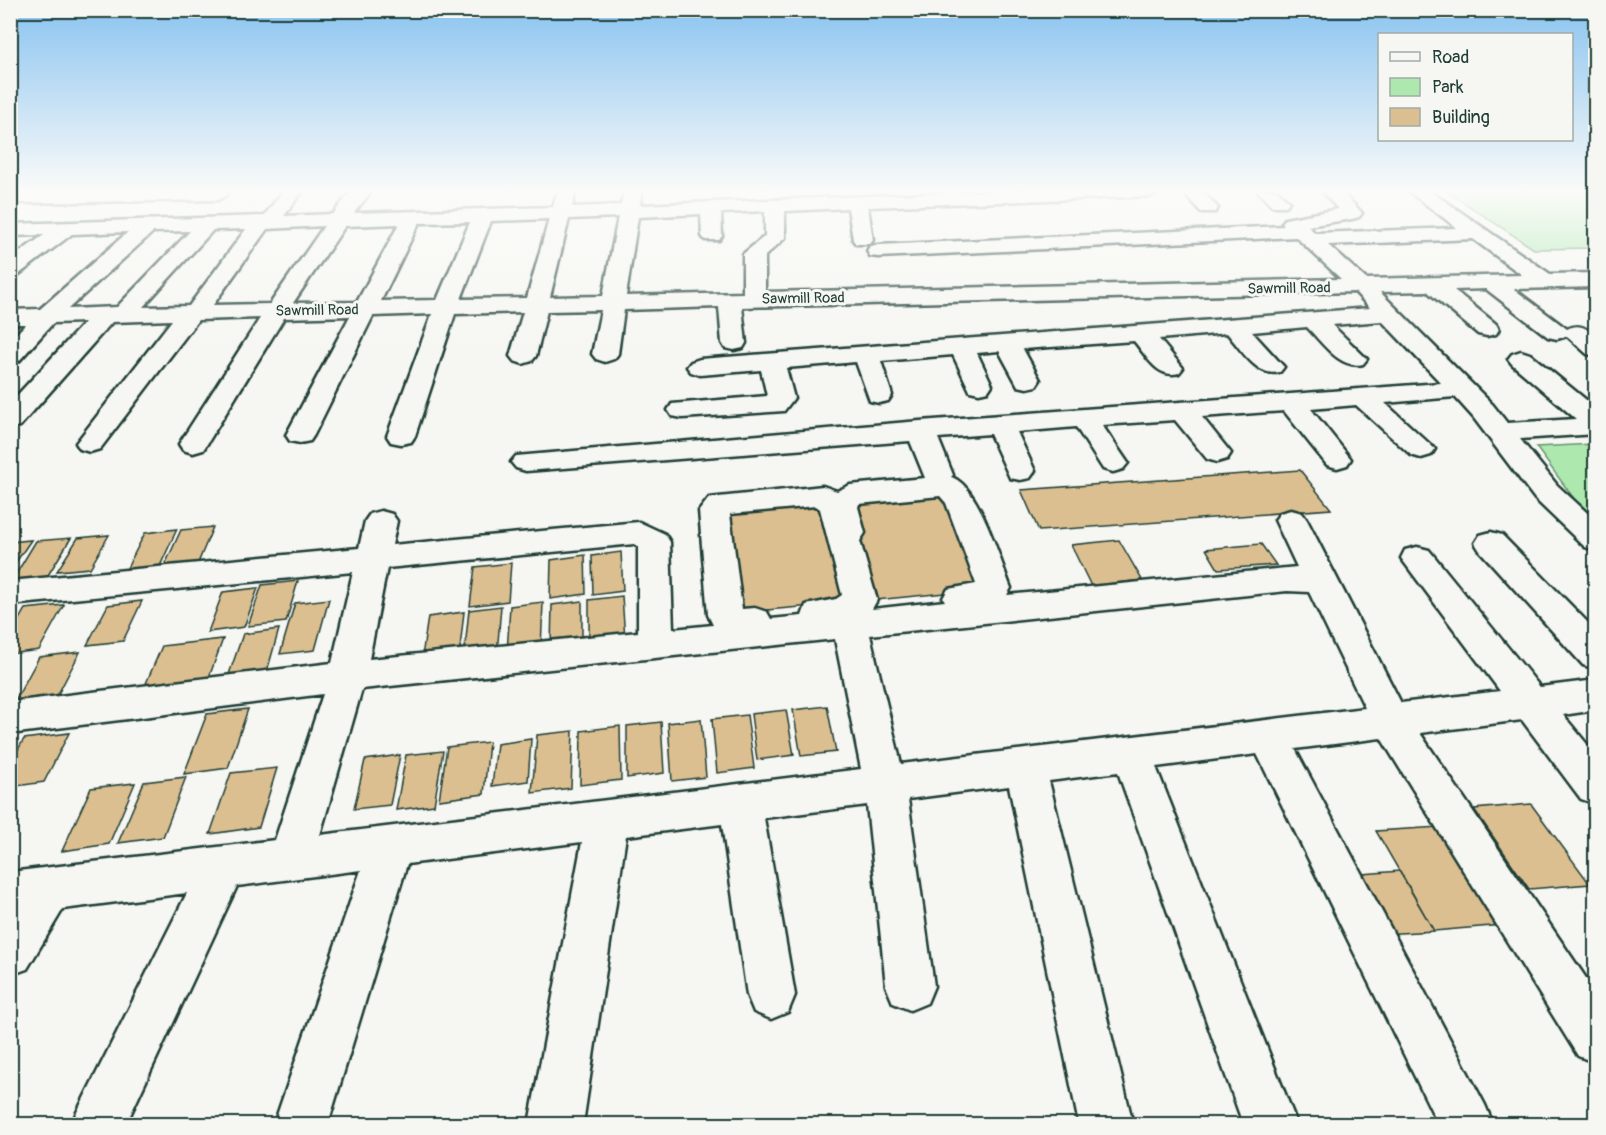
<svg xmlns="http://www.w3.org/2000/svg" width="1606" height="1135" font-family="Pangolin,sans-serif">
<rect width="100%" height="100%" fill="#f6f6f2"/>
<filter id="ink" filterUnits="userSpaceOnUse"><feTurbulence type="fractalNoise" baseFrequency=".0167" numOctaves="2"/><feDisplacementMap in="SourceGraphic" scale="12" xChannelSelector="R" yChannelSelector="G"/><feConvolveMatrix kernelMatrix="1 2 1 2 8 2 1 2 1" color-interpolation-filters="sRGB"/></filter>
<g filter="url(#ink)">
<!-- green -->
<path fill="#ade9ae" stroke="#669371" stroke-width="1.5" d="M1445 190H1579L1595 199V248L1534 249Z
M1595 444V527L1536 447Z"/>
<!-- building -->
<path fill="#dcbf90" stroke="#1f3d34" stroke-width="1.5" d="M1300 470 1331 509 1039 531 1021 490Z
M948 491 984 589 876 600 851 499Z
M823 500 846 603 732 613 722 509Z
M213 527 198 563 164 567 181 530Z
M177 529 160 566 126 570 145 533Z
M109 535 90 568 57 571 78 538Z
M71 538 45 580 10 584 36 541Z
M31 540 10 571V542Z
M1119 540 1142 580 1091 586 1071 545Z
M1261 544 1276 565 1218 569 1206 549Z
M621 552 623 591 593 595 592 556Z
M585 555 586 594 550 599 551 560Z
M511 563 508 601 470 606 475 567Z
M298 581 286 622 248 626 262 585Z
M258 588 244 627 208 632 223 592Z
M622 596 625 639 589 644V600Z
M329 599 315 650 280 654 295 603Z
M142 601 123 641 87 645 108 605Z
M582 601V641L551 646 552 605Z
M543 602 541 648 507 653 510 606Z
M64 605 39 650 10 654V635L25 609Z
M501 606 497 654 464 658 469 610Z
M464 612 459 657 421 663 428 617Z
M279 629 266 675 227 680 243 634Z
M223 639 208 680 144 688 162 646Z
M80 652 57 696 15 701 39 657Z
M827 706 836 752 801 756 793 710Z
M248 709 228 768 184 774 207 714Z
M786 710 794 755 757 760 751 714Z
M747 715 754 768 717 773 712 719Z
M701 719 706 777 672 781 668 723Z
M661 722 664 773 627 778V726Z
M620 726 621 780 580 785 581 731Z
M573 731 571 788 532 793 537 735Z
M69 733 44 782 10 787V764L24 739Z
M531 739 528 781 492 786 497 744Z
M489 742 484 794 439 800 447 747Z
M443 751 434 805 396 810 406 755Z
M400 755 390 805 354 809 365 760Z
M277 768 259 827 210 834 231 773Z
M186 777 163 837 118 843 144 782Z
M135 783 109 844 62 851 91 788Z
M1531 804 1590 884 1529 889 1474 809Z
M1440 827 1502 925 1434 931 1376 831Z
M1400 871 1434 931 1382 934 1350 875Z"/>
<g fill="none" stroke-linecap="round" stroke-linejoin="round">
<!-- minor casing -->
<g stroke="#1f3d34" stroke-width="5">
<path id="minor" d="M225 190 228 194 218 200 10 203V191Z
M284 190H303L284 216 333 214 352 190H372L354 213 553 207 558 190H576L572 207 621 205 624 190H642L640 205 1020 190H1162L1152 196 868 207 873 240 870 244H856L853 240 848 208 785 211V238L765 256V292L1341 279 1296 237 878 257 870 256 867 251 870 246 878 245 1284 226 1282 223 1285 219 1338 209 1321 190H1340L1362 213 1359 217 1352 219 1308 226 1315 233 1457 228 1407 190H1429L1550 274 1596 273V287L1514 289 1567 329C1579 323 1586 328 1596 336V356L1587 354 1567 336 1557 339 1548 337 1486 289 1454 290 1496 324 1499 329 1496 334 1487 336 1478 334 1427 291 1380 292 1493 405 1507 423 1576 419 1512 364 1508 359 1512 354 1521 351 1530 354 1596 408V434L1520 439 1557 485 1596 521V550L1585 547 1535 499 1473 417 1455 397 1385 403 1435 449 1431 455 1421 458 1411 455 1356 405 1311 409 1351 459 1347 465 1337 468 1327 465 1284 411 1202 417 1231 453 1227 459 1217 462 1207 459 1175 420 1102 425 1128 463 1123 469 1113 472 1103 469 1076 427 1017 432 1035 471 1030 478 1020 480 1010 478 990 434 938 438 953 475 951 477C979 485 1000 561 1011 588L1007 595 1297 567 1275 520 1280 513 1291 510 1302 513 1307 520 1401 703 1500 691 1401 558 1405 550 1417 547 1429 550 1540 687 1596 680V710L1563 715 1596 755V804L1581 799 1522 720 1420 733 1596 993V1063L1578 1056 1381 738 1295 749 1485 1105 1493 1124H1438L1257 754 1156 767 1297 1124H1243L1118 772 1049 781 1133 1124H1079L1009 786 908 799 934 986 927 1003 910 1010 893 1003 886 986 867 805 764 818 795 995 788 1012 771 1019 754 1012 747 995 722 824 626 836 583 1124H529L582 842 407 864 328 1124H274L361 870 237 886 126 1124H71L187 893 63 909 27 969 10 975V872L275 840 323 694 10 734V702L332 663 353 572 10 605V581L359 548 365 521 370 514 381 511 392 514 397 521 392 545 639 522 665 534 670 542 673 629 713 625 708 615 699 511 709 498 823 486 837 491 850 485 925 478 910 441 526 471 516 468 511 462 516 456 920 421 1441 383 1382 321 1332 325 1367 359 1363 364C1340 370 1322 342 1307 327L1252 332 1284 367 1280 372C1257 378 1241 349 1227 333L1159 339 1183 368 1179 373C1157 379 1147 356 1134 341L1023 349 1040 380 1036 386 1027 388 1018 386 999 351 977 353 992 385 988 391 979 393 970 391 953 355 881 361 892 395 888 401 879 403 870 401 856 362 786 368 794 398 784 411 682 418 672 416 668 410 672 404 767 396 761 370 700 375 691 372 687 367 691 362 700 359 1370 308 1355 292 742 307 746 343 743 348 734 350 725 348 722 343 719 307 624 310 618 354 614 359 605 362 596 359 592 354 601 310 547 311 536 356 532 361 523 364 514 361 510 356 523 312 455 314 415 436 411 442 401 444 391 442 387 436 432 314 373 316 314 435 310 441 300 443 290 441 286 435 350 316 284 318 207 444 203 450 193 453 183 450 179 444 260 318 198 320 100 449 90 452 80 449 76 443 172 320 112 322 20 426 10 428V403L85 322 53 323 19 361 10 363V340L26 324H10V310L40 309 128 232 72 234 18 275 10 276V259L44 235 10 236V224L264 216ZM765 211V236L743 254V293L626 296 638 217 701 214 702 236 705 240H719L722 236 721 213ZM618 217 603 296 550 297 569 219ZM549 219 527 298 461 299 491 221ZM470 222 437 300 381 301 419 223ZM399 224 357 302 293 303 345 226ZM324 226 270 304 213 305 267 229ZM246 229 189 306 143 307 213 230ZM190 231 117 307 68 309 153 232ZM1473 239 1522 275 1366 279 1328 245ZM940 496 946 503 976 584 948 589 943 598 945 601 872 609 877 600 860 541 865 533 858 507 859 504ZM816 506 820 509 842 595 836 599 806 605 802 616 771 619 767 612 755 608 742 609 730 514ZM634 544 638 547V632L369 659 387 568ZM1287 591 1309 592 1365 708 901 764 870 635ZM835 639 861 769 320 835 362 689Z
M1181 190H1201L1218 208 1215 212H1201Z
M1257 190H1277L1289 202 1286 206H1272Z
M1491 532 1502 535 1596 631V669L1583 665 1480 551 1475 543 1480 535Z"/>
</g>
<!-- minor -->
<use href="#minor" fill="#f6f6f2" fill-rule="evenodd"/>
</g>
</g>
<!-- sky -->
<linearGradient id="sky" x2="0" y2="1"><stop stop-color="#89c3f0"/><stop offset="0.55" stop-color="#fbfbf9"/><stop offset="1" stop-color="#fbfbf9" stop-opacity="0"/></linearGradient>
<rect width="1606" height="348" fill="url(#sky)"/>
<g text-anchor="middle" stroke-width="6" stroke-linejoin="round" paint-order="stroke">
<!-- far-street labels -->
<g font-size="15" fill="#1f3d34" stroke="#f6f6f2">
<text transform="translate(1289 288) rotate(-1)" y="5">Sawmill Road</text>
<text transform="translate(803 298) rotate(-1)" y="5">Sawmill Road</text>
<text transform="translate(317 310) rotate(-1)" y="5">Sawmill Road</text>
</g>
</g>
<!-- margin -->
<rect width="1606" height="1135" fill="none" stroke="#f6f6f2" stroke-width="36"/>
<rect x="18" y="18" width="1570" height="1099" fill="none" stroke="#1f3d34" stroke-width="2" filter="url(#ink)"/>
<!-- legend -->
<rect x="1378" y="33" width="195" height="108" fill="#f6f6f2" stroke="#a0aca6" stroke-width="1.5"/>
<rect x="1390" y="52" width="30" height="9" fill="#f6f6f2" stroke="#a0aca6" stroke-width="1.5"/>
<text x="1432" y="63" font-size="18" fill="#1f3d34">Road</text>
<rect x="1390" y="78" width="30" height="18" fill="#ade9ae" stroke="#a0aca6" stroke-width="1.5"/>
<text x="1432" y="93" font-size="18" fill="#1f3d34">Park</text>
<rect x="1390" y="108" width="30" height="18" fill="#dcbf90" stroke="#a0aca6" stroke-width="1.5"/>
<text x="1432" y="123" font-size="18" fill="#1f3d34">Building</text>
</svg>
